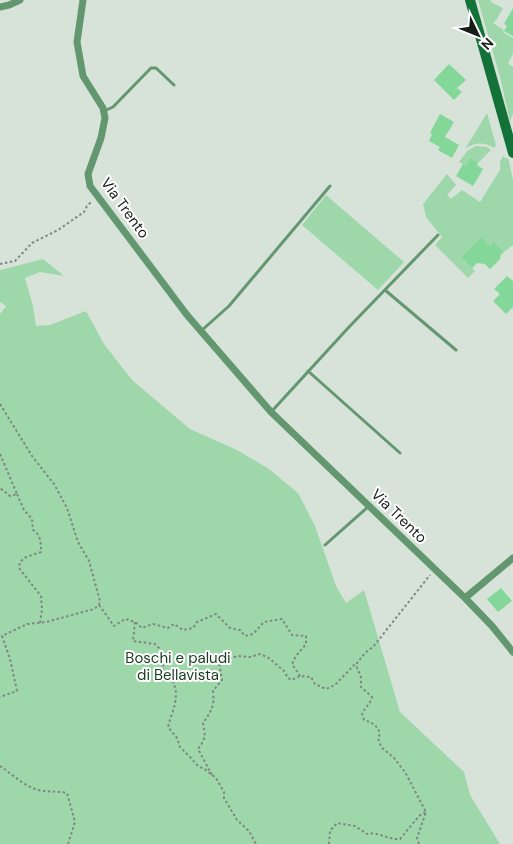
<svg xmlns="http://www.w3.org/2000/svg" width="513" height="844" font-family="'DM Sans',sans-serif">
<rect width="100%" height="100%" fill="#d7e3d9"/>
<!-- green -->
<path fill="#9ed8aa" d="M478 0H491V2L503 8 497 19 493 23 504 30 503 32 513 38V54L508 63 513 67V114L510 121 500 77Z
M487 113 496 145 494 148C484 142 475 142 465 149Z
M476 146 487 147 491 150 478 163 470 159 466 166 459 162 467 151Z
M503 156 507 159 508 157 513 180V245L504 252 495 243 490 247 480 238 461 257 475 271 468 278 435 245 442 237 426 217 423 204 447 174 456 185 447 195 451 199 462 190 480 202 500 170V162Z
M326 195 404 262 378 290 302 225Z
M43 259 64 276 40 272 25 278 33 306 36 326 50 325 86 311 104 344 132 380 190 429 237 450 269 469 298 493 315 526 336 586 346 603 364 590 400 712 464 772 470 795 500 844H0V314L6 306 0 302V270Z"/>
<!-- building -->
<path fill="#83d798" d="M513 8V36L504 31 507 26 504 24Z
M449 64 466 80 457 88 462 92 454 100 434 80Z
M440 114 454 122 445 137 459 145 452 158 438 150 440 147 429 141 432 134 430 133Z
M470 158 478 163 477 165 483 169 473 186 456 176 463 164 466 166Z
M481 237 490 247 494 242 504 252 500 256 501 258 490 269 485 264 477 263 472 268 461 257Z
M507 276 513 281V307L506 314 493 301 500 294 494 289Z
M501 588 512 601 498 612 487 599Z"/>
<g fill="none" stroke-linecap="round" stroke-linejoin="round">
<!-- path -->
<path stroke="#7f8780" stroke-width="2" stroke-dasharray="2.5 2.5" stroke-linecap="butt" d="M0 264 15 261 32 243 58 230 84 212 87 206 92 201
M0 404 32 456 54 484 67 508 78 542 89 561 100 601 99 605 94 609 46 622 27 624 2 636 10 659 17 691 0 697
M0 454 17 494 10 496 0 488
M17 494 24 510 32 519 33 530C41 535 41 543 41 552L26 557 20 562 19 568 41 596 42 610 40 623
M99 605 114 626 125 619 135 622 142 628 153 624 168 628 174 624 183 630 193 628 197 622 216 614 230 628 240 630 245 636 253 634 264 622 282 619 292 635 306 636V644L296 656 292 664 300 676
M135 622 133 641 155 644 164 653 163 668 164 680H172C181 696 172 711 168 727L177 738 180 747 190 757 198 766 206 770 216 778 224 792V798L237 820 249 831 256 844
M0 766C12 774 24 786 38 790 48 792 57 791 67 793L75 822 68 844
M212 775 198 749C207 737 205 735 203 723 211 712 215 705 213 691L222 680 219 662 238 656 250 657 260 654 269 658 284 671 288 678 292 680 300 676 311 677 315 684 326 689 335 685 356 663
M329 844 330 831 337 823 355 826 367 834C378 831 387 840 400 839L419 816 426 812
M419 844 417 838 426 812 405 772 394 758 381 747 378 738 380 734C377 725 373 723 364 720L362 714C365 707 370 705 372 697L361 687V677L357 668V663L365 653 373 647 430 575"/>
<!-- service -->
<path stroke="#63976f" stroke-width="3" d="M104 111 113 107 151 68H156L174 85
M385 290 456 350
M201 331 229 306 330 186
M308 371 400 453
M272 411 349 327 438 235
M325 545 369 506"/>
<!-- minor -->
<path stroke="#63976f" stroke-width="7" d="M83 0 77 42 83 76 103 108 105 118 101 138 88 174 90 186 187 315 271 412 465 598 492 626 513 652
M0 7 9 5 20 0
M465 598 513 558"/>
<!-- secondary -->
<path stroke="#137238" stroke-width="10" d="M470 0 513 153"/>
</g>
<g text-anchor="middle" stroke-width="4" stroke-linejoin="round" paint-order="stroke">
<!-- street labels -->
<g font-size="15" fill="#181c18" stroke="#fff">
<text transform="translate(125 208) rotate(54)" y="5">Via Trento</text>
<text transform="translate(399 516) rotate(44)" y="5">Via Trento</text>
</g>
<!-- park labels -->
<g font-size="15" fill="#183b21" stroke="#fff">
<text x="178" y="663">Boschi e paludi<tspan x="178" dy="17">di Bellavista</tspan></text>
</g>
</g>
<!-- north arrow -->
<g transform="translate(478 35) rotate(133)" stroke="#ffffff" stroke-width="4" paint-order="stroke">
<path d="M0-4L9 19L0 12L-9 19Z" fill="#181c18"/>
<text y="-8" font-size="14" font-weight="bold" text-anchor="middle" fill="#181c18">N</text>
</g>
</svg>
